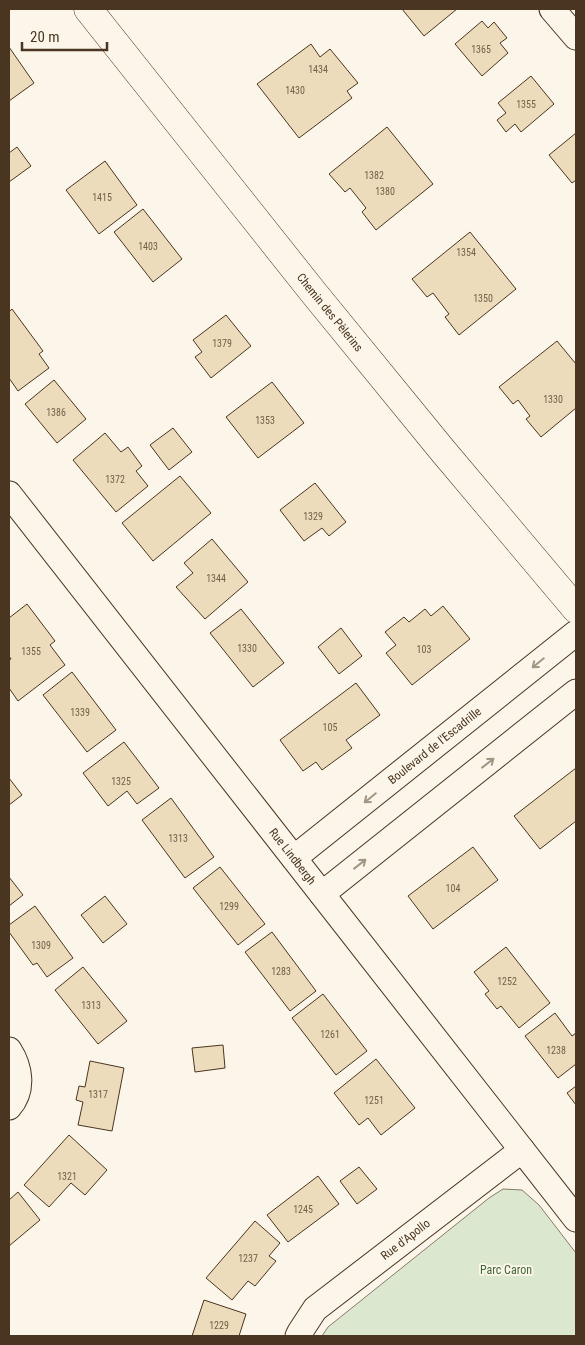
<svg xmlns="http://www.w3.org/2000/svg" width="585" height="1345" font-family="'Roboto Condensed',sans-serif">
<rect width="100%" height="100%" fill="#fbf6e9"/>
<!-- green -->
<path fill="#dce7d0" stroke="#887966" d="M503 1189 522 1190 539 1205 576 1253V1336H322L328 1327 489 1198Z"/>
<!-- building -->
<path fill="#ecdcbc" stroke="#4a3520" d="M402 9H457L424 36Z
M482 21 488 28 494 22 507 38 500 43 508 53 482 76 455 44Z
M311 44 320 57 330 49 358 83 347 91 352 98 299 138 257 84Z
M9 47 34 83 9 101Z
M531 76 554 104 521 132 515 124 506 132 497 120 506 113 498 103Z
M387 127 433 184 376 230 362 212 366 208 350 188 345 192 329 174Z
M576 133V180L572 183 549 155Z
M17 147 31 166 9 182V153Z
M105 161 137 205 99 234 66 190Z
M143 209 182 259 153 282 114 232Z
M470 232 516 289 459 335 445 317 449 314 433 293 427 297 412 279Z
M12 309 43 351 39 354 49 368 18 391 9 378V312Z
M226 315 251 346 211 378 195 357 202 352 193 340Z
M557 341 576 364V408L541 437 526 419 530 416 518 400 513 404 499 387Z
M54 380 86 419 57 443 25 404Z
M272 382 304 423 258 458 226 417Z
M173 428 192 452 169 470 150 445Z
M105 433 121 452 128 447 142 466 136 471 148 486 116 512 73 460Z
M180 476 211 513 153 561 122 523Z
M315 483 346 522 329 536 322 528 304 541 280 510Z
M212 539 248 582 205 619 176 587 193 573 184 563Z
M27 604 55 641 50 645 65 665 18 701 9 688V660L11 659 9 656V618Z
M443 606 470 639 412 685 386 653 396 645 385 632 404 617 409 622 425 609 431 616Z
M241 609 284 663 253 687 210 633Z
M341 628 362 656 339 674 318 647Z
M72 672 116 730 87 752 43 695Z
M356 683 380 715 346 740 352 748 322 770 316 762 303 771 280 740Z
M124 742 159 788 137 804 127 791 108 806 83 773Z
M576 768V821L540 849 514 816Z
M9 778 22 795 9 805Z
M171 798 214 857 185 878 142 820Z
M473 847 498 880 433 929 408 896Z
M220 867 265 924 238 945 193 888Z
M9 877 23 895 9 906Z
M105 896 127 924 103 943 81 915Z
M35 906 73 958 47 977 37 963 33 965 9 932V925Z
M272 932 316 991 290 1011 245 952Z
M506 947 550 1003 519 1028 501 1006 497 1009 485 994 489 991 474 972Z
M83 967 127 1021 98 1044 55 990Z
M323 994 367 1051 336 1075 292 1018Z
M555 1013 572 1036 576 1033V1064L558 1078 525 1036Z
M223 1045 225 1068 195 1072 192 1048Z
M376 1059 415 1108 381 1135 368 1118 359 1125 334 1093Z
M90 1061 124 1068 112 1131 78 1125 83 1102 76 1100 79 1086 85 1087Z
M576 1086V1105L567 1093Z
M69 1135 107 1170 85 1195 71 1183 49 1207 24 1185Z
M359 1167 377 1189 357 1204 340 1181Z
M318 1176 339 1204 288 1242 267 1215Z
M18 1192 40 1220 9 1246V1200Z
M255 1221 280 1243 269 1256 276 1261 255 1286 248 1281 232 1300 206 1278Z
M204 1300 246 1314 239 1336H192Z"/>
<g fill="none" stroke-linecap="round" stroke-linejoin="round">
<!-- minor casing -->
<g stroke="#4a3520" stroke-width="27">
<g id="minor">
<path d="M552 9 576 37"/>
<path id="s1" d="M9 494 576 1219"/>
<path id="s2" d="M294 858 576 633"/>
<path d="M322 894 576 692"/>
<path d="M9 1050C20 1067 24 1090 9 1107"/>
<path id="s3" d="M298 1336 300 1332 315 1309 522 1150"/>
</g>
</g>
<!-- tertiary casing -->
<g stroke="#4a3520" stroke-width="29">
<g id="tertiary">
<path id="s4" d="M88 9 313 292 443 451 576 609"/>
</g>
</g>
<!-- minor -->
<use href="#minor" stroke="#fbf6e9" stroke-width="25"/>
<!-- tertiary -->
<use href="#tertiary" stroke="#fbf6e9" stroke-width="28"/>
</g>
<!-- one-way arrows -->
<defs><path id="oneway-shaft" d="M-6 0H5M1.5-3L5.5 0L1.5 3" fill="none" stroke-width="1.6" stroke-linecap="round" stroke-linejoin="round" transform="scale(1.25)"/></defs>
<g stroke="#a29684">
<use href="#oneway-shaft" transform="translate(538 663) rotate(141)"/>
<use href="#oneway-shaft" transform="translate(488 763) rotate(-38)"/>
<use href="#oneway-shaft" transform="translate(370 798) rotate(141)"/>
<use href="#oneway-shaft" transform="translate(360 864) rotate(-38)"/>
</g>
<g text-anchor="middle" stroke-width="4" stroke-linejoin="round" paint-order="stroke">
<!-- number labels -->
<g font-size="10" fill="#725f47">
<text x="481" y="53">1365</text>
<text x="318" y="73">1434</text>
<text x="295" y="94">1430</text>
<text x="526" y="108">1355</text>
<text x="374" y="179">1382</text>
<text x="385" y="195">1380</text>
<text x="102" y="201">1415</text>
<text x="148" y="250">1403</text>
<text x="466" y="256">1354</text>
<text x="483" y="302">1350</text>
<text x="222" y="347">1379</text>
<text x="553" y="403">1330</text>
<text x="56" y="416">1386</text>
<text x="265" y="424">1353</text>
<text x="115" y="483">1372</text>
<text x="313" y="520">1329</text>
<text x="216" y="582">1344</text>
<text x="247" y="652">1330</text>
<text x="424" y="653">103</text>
<text x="31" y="655">1355</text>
<text x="80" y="716">1339</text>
<text x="330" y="731">105</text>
<text x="121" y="785">1325</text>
<text x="178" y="842">1313</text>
<text x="453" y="892">104</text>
<text x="229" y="910">1299</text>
<text x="41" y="949">1309</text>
<text x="281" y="975">1283</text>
<text x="507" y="985">1252</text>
<text x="91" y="1009">1313</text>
<text x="330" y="1038">1261</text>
<text x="556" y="1054">1238</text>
<text x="98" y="1098">1317</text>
<text x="374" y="1104">1251</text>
<text x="67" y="1180">1321</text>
<text x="303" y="1213">1245</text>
<text x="248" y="1262">1237</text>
<text x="219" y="1329">1229</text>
</g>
<!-- street labels -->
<g font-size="12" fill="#4a3520" stroke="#fbf6e9">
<text dy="4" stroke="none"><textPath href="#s4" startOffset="388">Chemin des Pèlerins</textPath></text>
<text dy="4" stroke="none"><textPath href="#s2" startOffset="180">Boulevard de l'Escadrille</textPath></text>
<text dy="4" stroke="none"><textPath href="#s1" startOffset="460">Rue Lindbergh</textPath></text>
<text dy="4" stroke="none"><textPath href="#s3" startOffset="146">Rue d'Apollo</textPath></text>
</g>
<!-- park labels -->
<g font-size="12" fill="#436837" stroke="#fbf6e9">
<text x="506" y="1274">Parc Caron</text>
</g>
</g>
<!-- border -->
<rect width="585" height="1345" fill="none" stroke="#4a3520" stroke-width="20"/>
<!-- scale -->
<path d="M22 42v8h85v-8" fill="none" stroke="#4a3520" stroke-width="2.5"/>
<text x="30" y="42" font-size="15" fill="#4a3520" stroke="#fbf6e9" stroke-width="4" paint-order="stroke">20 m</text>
</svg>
